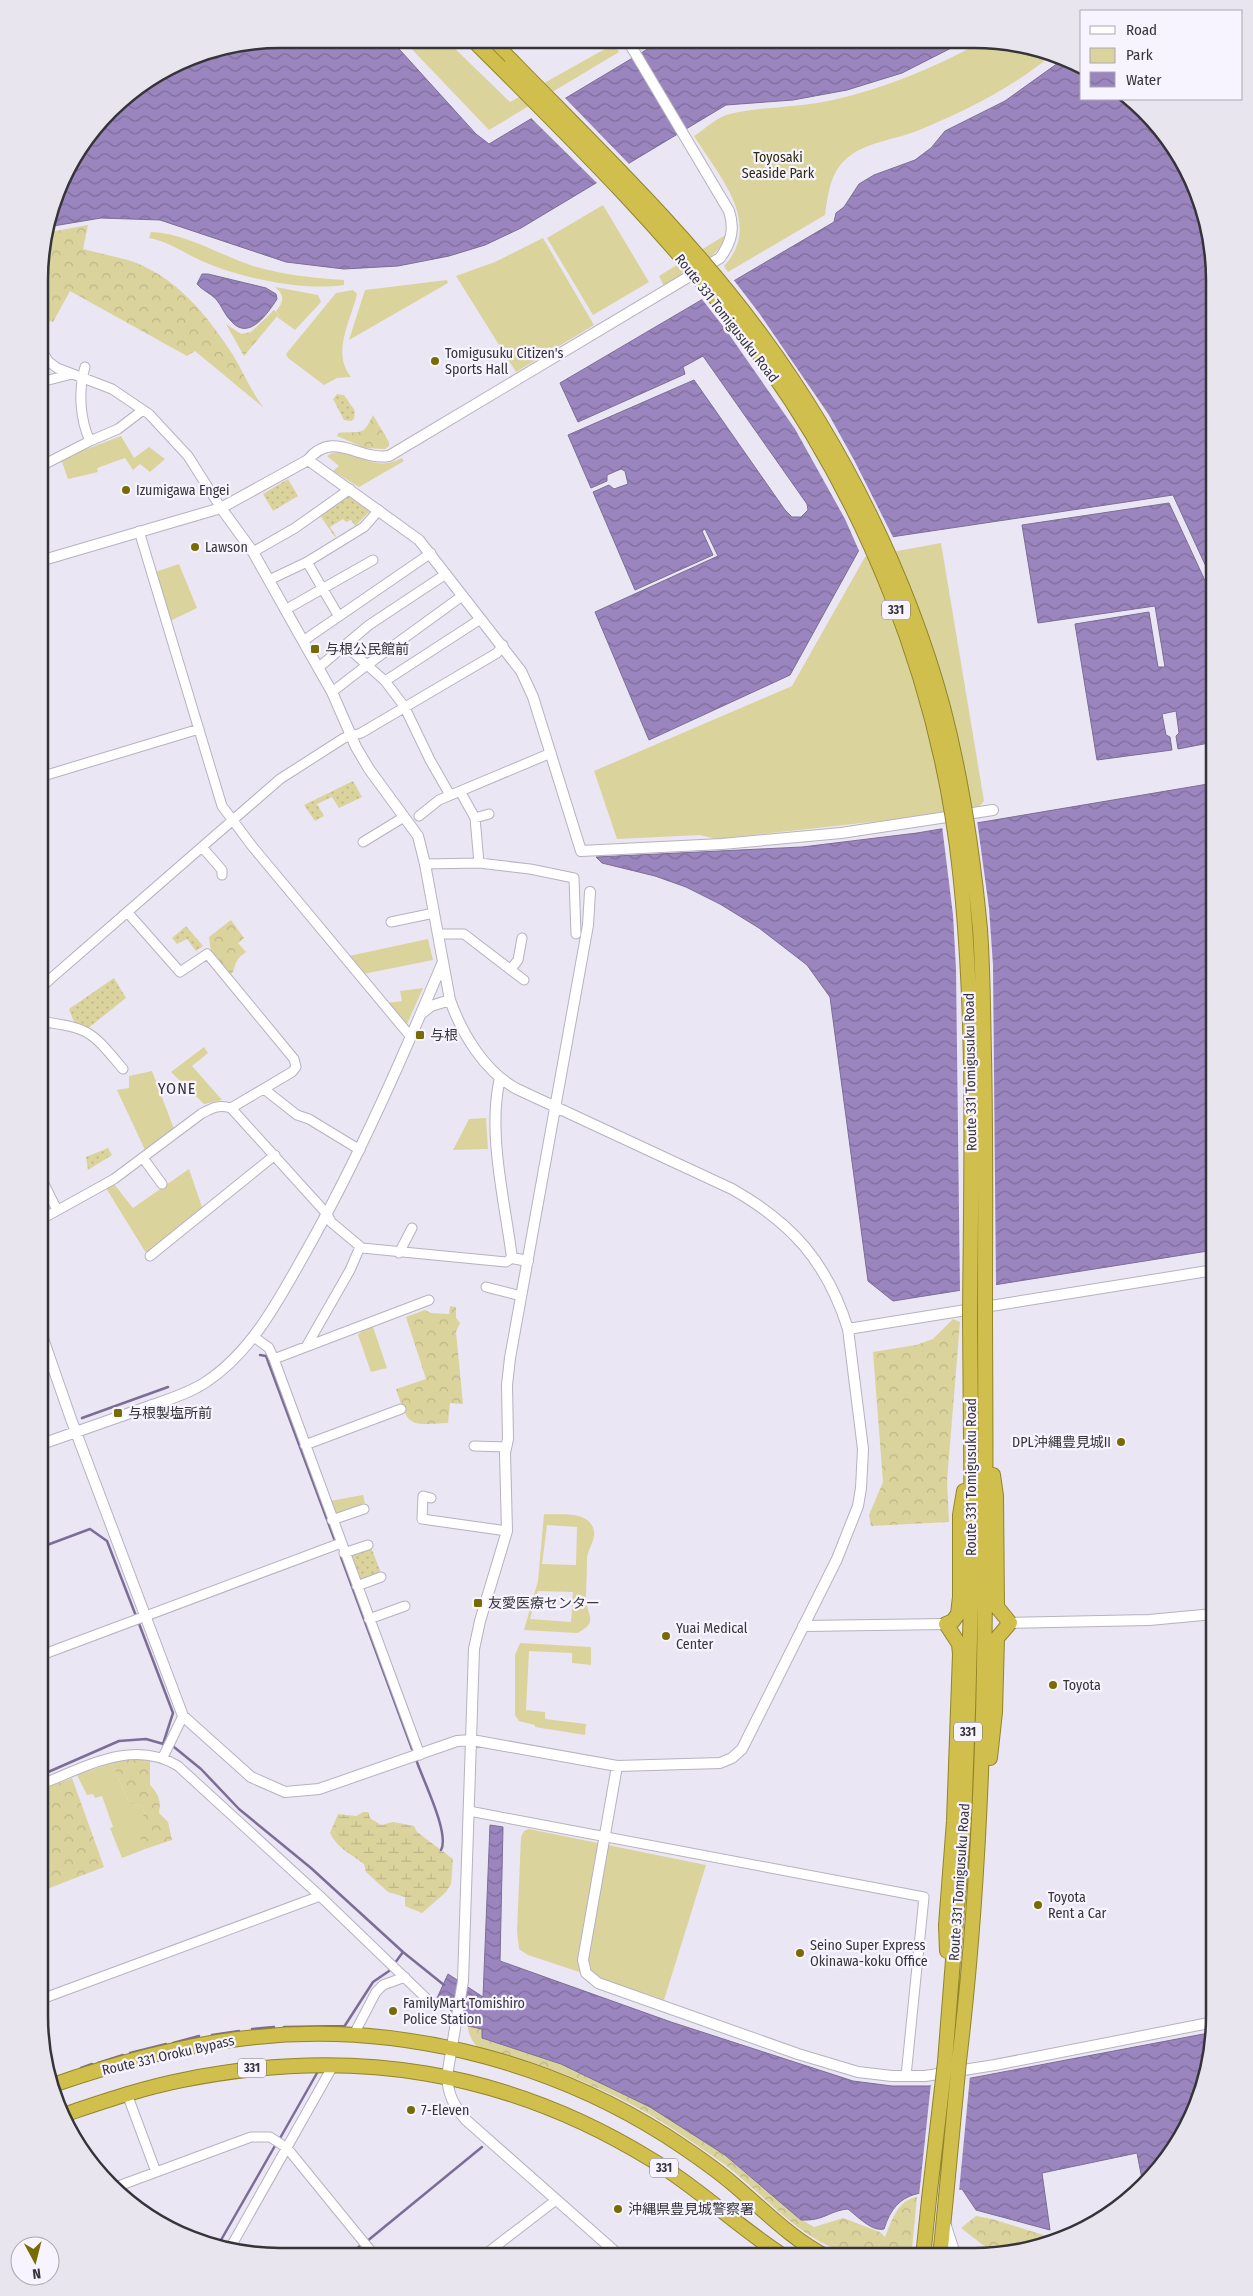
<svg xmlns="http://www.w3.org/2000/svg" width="1253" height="2296" font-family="'Fira Sans Condensed','Noto Sans JP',sans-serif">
<defs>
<pattern id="forest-crowns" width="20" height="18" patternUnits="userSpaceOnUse" patternTransform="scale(1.25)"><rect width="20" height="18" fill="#dbd39c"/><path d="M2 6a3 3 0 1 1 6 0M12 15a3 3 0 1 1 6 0" fill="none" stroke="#bdb687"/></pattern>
<pattern id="wetland-marsh" width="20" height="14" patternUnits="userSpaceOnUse" patternTransform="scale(1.25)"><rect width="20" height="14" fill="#dbd39c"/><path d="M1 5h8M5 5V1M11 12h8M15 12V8" fill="none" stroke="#bdb687"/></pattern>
<pattern id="garden-dots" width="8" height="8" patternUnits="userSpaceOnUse" patternTransform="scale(1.25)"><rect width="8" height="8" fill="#dbd39c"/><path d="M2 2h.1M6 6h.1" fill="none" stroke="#bdb687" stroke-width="1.8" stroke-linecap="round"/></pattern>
<pattern id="water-waves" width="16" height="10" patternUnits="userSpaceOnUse" patternTransform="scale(1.25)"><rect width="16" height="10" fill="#9a85be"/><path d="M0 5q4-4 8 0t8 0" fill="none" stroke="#7e6e9b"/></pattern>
</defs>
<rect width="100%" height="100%" fill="#eae6f4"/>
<!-- green -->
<path fill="#dbd39c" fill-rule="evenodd" d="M403 40H446L510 102 614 44 619 52 489 130Z
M979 43H1021L1053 54C1012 88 965 111 917 131 894 140 865 142 846 159 830 173 828 195 825 215L728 272 724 266C764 223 718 175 694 136 705 129 718 116 730 114 764 106 799 108 833 100 885 88 932 69 979 43Z
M603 205 649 282 593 315 547 238Z
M151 232C185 233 220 255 253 266 283 275 313 278 344 280V285C305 291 246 279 209 264 188 256 171 242 149 238Z
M727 234C716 262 689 271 664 286L659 276Z
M543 238 594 325 516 372 456 276 495 262Z
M447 280 448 283 349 340 365 290Z
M275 287 318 295 321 302 295 330 277 317 279 314 276 311C284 302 285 295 275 287Z
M353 290 357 294C351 320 331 353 351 377L337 378 324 385 288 358 286 354 336 293Z
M121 436 134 458 149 447 165 459 150 472 140 464 133 470 125 458 97 468 98 472 68 479 61 459Z
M332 453C359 449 372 474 402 458L404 461 359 487 333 471 339 466 327 456Z
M941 543 984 801 979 807 899 819 716 839 700 835 617 839 594 771 792 686 865 557Z
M179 564 197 608 170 621 155 572Z
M428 939 433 960 363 974 349 956Z
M423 988 407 1024 388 1003 402 1001 400 991Z
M204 1047 208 1053 192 1066 222 1100 204 1104 171 1072Z
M152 1071 174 1129 145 1150 117 1090 129 1088V1076Z
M486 1118 488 1149 453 1150 469 1119Z
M189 1169 203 1210 164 1242 146 1253 106 1188 114 1184 133 1208Z
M373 1327 387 1368 371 1372 358 1335 363 1330Z
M363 1495 365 1503 335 1514 330 1501Z
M544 1514C558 1515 583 1511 591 1524 600 1537 587 1547 587 1560 587 1573 586 1586 586 1598 586 1615 600 1622 577 1633L524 1630 538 1581ZM547 1525 577 1527 576 1565 542 1564ZM538 1591 573 1592 571 1622 530 1619Z
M520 1643 591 1647V1665L572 1663V1653L529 1651 526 1710 545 1712V1719L586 1724 585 1735 535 1727V1725L519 1721 515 1715V1655Z
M112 1763 129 1803 142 1806 145 1813 136 1826 145 1849 122 1858 110 1828 113 1827 102 1796 95 1798 93 1794 87 1795 77 1775Z
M529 1829 706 1865 664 2000 528 1955 519 1949 517 1931 521 1837 524 1831Z"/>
<!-- forest -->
<path fill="url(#forest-crowns)" d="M88 225 83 249C98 253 113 256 128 260 175 275 207 315 233 355 244 373 250 390 264 408L195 351 187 356 70 291 53 322 41 318V248L45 233Z
M274 310 279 314 244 356 226 324 241 334 251 332Z
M373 415 389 442V446L385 449 365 448 337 436 338 433C359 430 362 439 373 415Z
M231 920 244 938 238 943 246 952C237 958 236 962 233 972L229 975 211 954 209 937Z
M450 1306 456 1307V1318L460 1323 456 1332 463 1404 450 1403 448 1423C408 1425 409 1428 396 1389L426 1379 406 1317 425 1310 431 1313 449 1314Z
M953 1319 960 1322 947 1481 949 1522 871 1526 869 1515 883 1482 873 1352 916 1345 933 1339Z
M136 1758 150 1759V1785C159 1794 161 1801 159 1813L168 1822 172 1840 145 1849 135 1826 145 1813 142 1806 129 1803 112 1763Z
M72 1778 104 1867 47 1889 39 1869V1790Z
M468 2026 482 2029V2038L561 2064 650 2107 725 2155 797 2217 814 2227 843 2218 880 2232 885 2237C892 2221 897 2200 917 2197L912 2248C899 2259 894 2257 877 2257 813 2257 774 2203 728 2167 708 2152 686 2138 665 2124 623 2097 579 2079 531 2062 520 2058 487 2054 480 2049 473 2044 468 2034 468 2026Z
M976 2216 992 2219 1060 2240 988 2249 961 2228Z"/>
<!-- wetland -->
<path fill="url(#wetland-marsh)" d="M363 1812H368L370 1818 381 1825 393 1822 414 1826 417 1832 453 1859 451 1884 446 1892 422 1913 405 1906V1897L388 1892 366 1872 364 1864C351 1854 337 1848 330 1833L338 1814 356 1816Z"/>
<!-- garden -->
<path fill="url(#garden-dots)" d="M337 394 344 395 355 411 354 419 351 421 344 420 333 399Z
M288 479 298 496 273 511 263 494Z
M347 493 370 511 355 526 351 520 346 522 343 519 330 527 336 536 335 537 319 514Z
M353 781 362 797 339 808 332 797 317 804 324 816 315 821 304 805Z
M186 926 203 946 196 951 187 939 177 944 172 938Z
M114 978 126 998 87 1029 74 1022 69 1009Z
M108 1148 112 1155 88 1170 86 1157Z
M371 1547 381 1573 361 1580 351 1555Z"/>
<!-- water -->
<path fill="url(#water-waves)" stroke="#7c6d96" d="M279 39H390L476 134 489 144 661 41 961 43 902 73 847 90 793 100 726 105 521 228 485 245 449 256 398 266 344 269 286 262 160 220 101 218 47 227 64 173 120 99 187 57Z
M1065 58 1082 65V99H1133L1174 145 1201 202 1214 279V584L1173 495 864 541 790 675 649 740 595 612 718 556 705 529 702 531 713 555 635 590 593 492 609 485 614 489 628 484 625 471 621 469 607 475V481L591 488 568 435 694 380 785 510 792 517H801L808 510 807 504 703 356 683 367 685 374 578 422 560 383 834 222 836 213 844 207 859 184 874 175 915 160 931 148 945 131 1005 101Z
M202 274H208L266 288 276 294 277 299C268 313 249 341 232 322 225 316 222 306 216 299 210 293 202 290 197 284Z
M1169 503 1214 600V742L1178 749 1176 736 1179 733 1176 711 1162 714 1166 735 1170 737 1172 750 1097 760 1075 624 1149 612 1158 667H1165L1155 606 1038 623 1022 525Z
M1214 783V1250L893 1301 868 1281 830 997 807 965 759 928 720 904 686 887 655 876 602 863 596 857 802 847 917 833Z
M490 1825 503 1827 500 1961 671 2022 853 2081 892 2086H929L1214 2032 1196 2109 1164 2163 1143 2184 1137 2153 1042 2173 1050 2230 976 2210 962 2189C924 2193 897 2187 884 2229 872 2232 857 2216 848 2209 828 2211 825 2221 801 2220L725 2155 650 2107 561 2064 482 2038V2029L468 2026 437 1998 448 1974 483 1997Z"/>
<!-- pier -->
<path fill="#eae6f4" d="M564 97 630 165 599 185 530 117Z
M733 279 759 313 829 415 854 460 894 539 866 544 860 553 845 519 795 429 726 330 701 298Z
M977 820 989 908 993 965 996 1287 960 1293 956 969 953 915 942 826Z
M970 2076 959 2192 919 2196 931 2083Z"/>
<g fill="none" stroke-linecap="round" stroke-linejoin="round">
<!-- stream -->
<path stroke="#7c6d96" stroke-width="2.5" d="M260 1355 266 1356 335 1541
M82 1418 168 1387
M39 1548 90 1529 107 1541 136 1616
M341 1557 412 1749
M138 1621 173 1713 163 1744
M417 1762C423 1780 450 1834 441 1850
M39 1776 119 1741 146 1739 174 1747 201 1769 239 1809 311 1868 403 1952 444 1985
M284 2027 344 2026
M252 2029 274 2027
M342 2030 373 1982 389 1971 403 1952
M212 2035 239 2031
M173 2043 199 2036
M130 2053 166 2044
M98 2063 123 2055
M81 2068 92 2064
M279 2140 317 2073
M366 2242 482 2147
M217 2247 276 2144
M349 2255 360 2246"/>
<!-- minor casing -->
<g stroke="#b6b2bf" stroke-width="11">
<path id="minor" d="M41 349 48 361 57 368 112 389 149 414 188 456 221 508
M41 382 72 374
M90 441 118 429 143 410
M41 466 90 441C80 420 78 390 85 367
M139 531 222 806 252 846 411 1037
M253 552 295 528 350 489
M269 580 307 562
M285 610 373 560
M338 615 307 562 364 527 379 510
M303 641 431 553
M318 668 369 625 446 574
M385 681 479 620
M332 692 367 665 346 646
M40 777 199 729
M460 791 475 818 479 863
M450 795 430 760 404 706 385 681 367 665 462 596
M419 816 439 800 551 753
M475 818 489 814
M363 842 404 817
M202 847 222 870V875
M425 864 479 863 530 869 574 878 576 934
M128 913 180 972 207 954 210 957 294 1059 296 1067 292 1072 231 1108
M391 922 434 913
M438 934H464L524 980
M511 969 518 960 522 938
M40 988 280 779 344 738 361 733 497 653 503 645
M40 1021C91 1029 90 1030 123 1069
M264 1089 297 1115 309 1119 360 1150
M143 1158 162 1184
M40 1166 43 1182 57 1210
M40 1220 114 1179 201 1114C212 1108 218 1104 231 1108L327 1214 331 1222 362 1248 506 1262 512 1258
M399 1253 412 1228
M150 1256 275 1155
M486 1287 521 1296
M254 1337 269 1348 274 1359 420 1755
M306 1347 350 1270 360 1247
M274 1359 429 1300
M305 1445 401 1409
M474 1446 506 1447
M431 1498 423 1496 422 1519 507 1531
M332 1520 364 1509
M344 1553 368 1545
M357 1586 381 1577
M369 1619 405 1606
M39 1656 341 1543
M163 1757 183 1716
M39 1785C84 1768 132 1738 178 1766L320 1896 430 2002
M469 1811 924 1897 906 2076
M39 2000 320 1896
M353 2036 376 1992 383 1985 405 1977
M127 2094 156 2172
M113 2188 251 2137H270L287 2148 375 2256
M229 2250 334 2064
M483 2256 556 2200"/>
</g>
<!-- tertiary casing -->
<g stroke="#b6b2bf" stroke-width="12">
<path id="tertiary" d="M308 460C333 429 359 461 389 456L720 258C731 243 735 229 729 211L628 41
M40 561 221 508 308 460 419 540 521 671 533 697 581 851 722 844 841 833 993 810
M590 892 588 925 510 1358 507 1385 508 1439 505 1453 507 1531 480 1621 474 1649 463 1981 447 2076C448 2095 454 2106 466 2120L620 2256
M422 1013 431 1006 450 1000
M500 1078C487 1133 505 1202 512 1258L528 1261
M848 1329 1214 1270
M40 1330 71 1419 183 1716 251 1777 285 1792 319 1789 457 1741 472 1740 617 1766 720 1763 732 1758 742 1749 837 1559 858 1506 861 1488 863 1449 848 1329C827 1262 792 1223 732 1189L517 1089C485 1072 462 1034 450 1000L425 864 418 836 369 769 356 747 332 692 303 641 253 552 221 508
M39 1445C75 1432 111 1420 147 1407 166 1400 188 1394 206 1382 254 1350 280 1297 308 1248 359 1157 401 1061 442 964
M1010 1623 1149 1620 1214 1614
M803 1626 946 1624
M617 1766 583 1960 586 1973 598 1983 798 2054 858 2072 892 2076H925L995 2065 1214 2022
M946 2226 956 2257"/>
</g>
<!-- trunk casing -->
<g stroke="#928429" stroke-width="16">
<path id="trunk" d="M491 40 512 61
M990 1758 995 1712 997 1638 1010 1623 997 1607 996 1496 993 1475
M947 1951 946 1925 954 1821 960 1654 959 1644 946 1624 953 1621 958 1614 960 1597V1515L964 1491
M959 2061C989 1813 986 1565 985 1316
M945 2062 964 1820 968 1712 972 1561 970 1318
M50 2086C113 2064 181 2045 247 2038 391 2021 543 2058 665 2135 688 2150 712 2166 733 2184 764 2210 791 2239 827 2257
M63 2115C102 2102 142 2088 183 2080 351 2046 506 2070 652 2160 699 2188 739 2228 785 2257
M923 2257 929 2199
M940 2257 946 2197"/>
</g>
<!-- minor -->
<use href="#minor" stroke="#fff" stroke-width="9"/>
<!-- tertiary -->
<use href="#tertiary" stroke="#fff" stroke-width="10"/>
<!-- trunk -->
<use href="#trunk" stroke="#d0bf4c" stroke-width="14"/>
<!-- trunk-bridge casing -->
<g stroke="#928429" stroke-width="16" stroke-linecap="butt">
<path id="trunk-bridge" d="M473 40C569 136 668 233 750 342 865 494 940 683 960 872 976 1020 971 1170 970 1318
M512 61C599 150 689 236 762 336 843 447 907 575 943 707 962 780 973 855 980 929 983 971 983 1013 984 1056 986 1142 985 1229 985 1316
M946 2197 959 2061
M929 2199 945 2062"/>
</g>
<!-- trunk-bridge -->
<use href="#trunk-bridge" stroke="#d0bf4c" stroke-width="14"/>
</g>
<!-- markers -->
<g fill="#796b04" stroke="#f7f4ff" stroke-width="2">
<circle cx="435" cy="361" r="5"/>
<circle cx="126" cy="490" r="5"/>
<circle cx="195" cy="547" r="5"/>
<rect x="310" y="644" width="10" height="10" rx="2.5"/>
<rect x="415" y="1030" width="10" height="10" rx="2.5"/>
<rect x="113" y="1408" width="10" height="10" rx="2.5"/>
<circle cx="1121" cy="1442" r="5"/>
<rect x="473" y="1598" width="10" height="10" rx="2.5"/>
<circle cx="666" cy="1636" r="5"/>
<circle cx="1053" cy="1685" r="5"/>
<circle cx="1038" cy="1905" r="5"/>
<circle cx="800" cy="1953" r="5"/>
<circle cx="393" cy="2011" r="5"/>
<circle cx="411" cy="2110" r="5"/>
<circle cx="618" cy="2209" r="5"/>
</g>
<g text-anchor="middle" stroke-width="4.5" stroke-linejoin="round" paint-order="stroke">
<!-- shield labels -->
<g fill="#f7f4ff" stroke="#706e74" stroke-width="1">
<rect x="882" y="600.5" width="28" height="19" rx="4"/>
<rect x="954" y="1722.5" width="28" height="19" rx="4"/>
<rect x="238" y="2058.5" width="28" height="19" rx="4"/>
<rect x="650" y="2158.5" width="28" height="19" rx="4"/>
</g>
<g font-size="12" font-weight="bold" fill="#363439">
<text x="896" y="614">331</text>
<text x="968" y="1736">331</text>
<text x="252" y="2072">331</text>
<text x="664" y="2172">331</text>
</g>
<!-- park labels -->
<g font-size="14" fill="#312c0f" stroke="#f7f4ff">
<text x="778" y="162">Toyosaki<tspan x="778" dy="16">Seaside Park</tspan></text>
</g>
<!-- street labels -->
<g font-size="14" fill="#363439" stroke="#f7f4ff">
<text transform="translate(727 318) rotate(52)" y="5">Route 331 Tomigusuku Road</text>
<text transform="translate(970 1072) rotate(-91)" y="5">Route 331 Tomigusuku Road</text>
<text transform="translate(971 1477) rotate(-90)" y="5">Route 331 Tomigusuku Road</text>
<text transform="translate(959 1882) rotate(-86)" y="5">Route 331 Tomigusuku Road</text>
<text transform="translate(168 2055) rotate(-13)" y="5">Route 331 Oroku Bypass</text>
</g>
<!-- poi labels -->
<g font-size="14" fill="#363439" stroke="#f7f4ff" text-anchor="start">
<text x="445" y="358">Tomigusuku Citizen's<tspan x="445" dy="16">Sports Hall</tspan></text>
<text x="136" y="495">Izumigawa Engei</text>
<text x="205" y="552">Lawson</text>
<text x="325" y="654">与根公民館前</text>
<text x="430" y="1040">与根</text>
<text x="128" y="1418">与根製塩所前</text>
<text x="1111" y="1447" text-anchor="end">DPL沖縄豊見城II</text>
<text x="488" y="1608">友愛医療センター</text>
<text x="676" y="1633">Yuai Medical<tspan x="676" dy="16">Center</tspan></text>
<text x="1063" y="1690">Toyota</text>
<text x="1048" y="1902">Toyota<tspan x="1048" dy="16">Rent a Car</tspan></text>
<text x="810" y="1950">Seino Super Express<tspan x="810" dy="16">Okinawa-koku Office</tspan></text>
<text x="403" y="2008">FamilyMart Tomishiro<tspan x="403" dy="16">Police Station</tspan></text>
<text x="421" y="2115">7-Eleven</text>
<text x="628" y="2214">沖縄県豊見城警察署</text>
</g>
<!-- quarter labels -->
<g font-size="16" letter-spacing="1" fill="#363439" stroke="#f7f4ff">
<text x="177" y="1094">YONE</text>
</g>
</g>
<!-- crop -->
<path d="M0 0H1253V2296H0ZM280 48H974A232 232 0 0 1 1206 280V2016A232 232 0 0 1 974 2248H280A232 232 0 0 1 48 2016V280A232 232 0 0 1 280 48Z" fill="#e8e5ef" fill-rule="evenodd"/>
<path fill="none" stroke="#363439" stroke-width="2.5" d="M280 48H974A232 232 0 0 1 1206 280V2016A232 232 0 0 1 974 2248H280A232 232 0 0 1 48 2016V280A232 232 0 0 1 280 48Z"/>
<!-- legend -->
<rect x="1080" y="10" width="162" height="90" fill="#f7f4ff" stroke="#aaa7b0"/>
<rect x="1090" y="26" width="25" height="8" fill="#ffffff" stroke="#aaa7b0"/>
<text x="1126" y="35" font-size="15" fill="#363439">Road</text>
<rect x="1090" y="48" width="25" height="15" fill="#dbd39c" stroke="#aaa7b0"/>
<text x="1126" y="60" font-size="15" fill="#363439">Park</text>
<rect x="1090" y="72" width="25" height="15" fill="url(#water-waves)" stroke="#aaa7b0"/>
<text x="1126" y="85" font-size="15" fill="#363439">Water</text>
<!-- north arrow -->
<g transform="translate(35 2261) rotate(173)"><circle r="24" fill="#f7f4ff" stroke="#aaa7b0"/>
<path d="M0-4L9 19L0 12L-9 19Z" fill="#796b04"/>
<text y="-8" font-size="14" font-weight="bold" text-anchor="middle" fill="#363439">N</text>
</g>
</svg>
